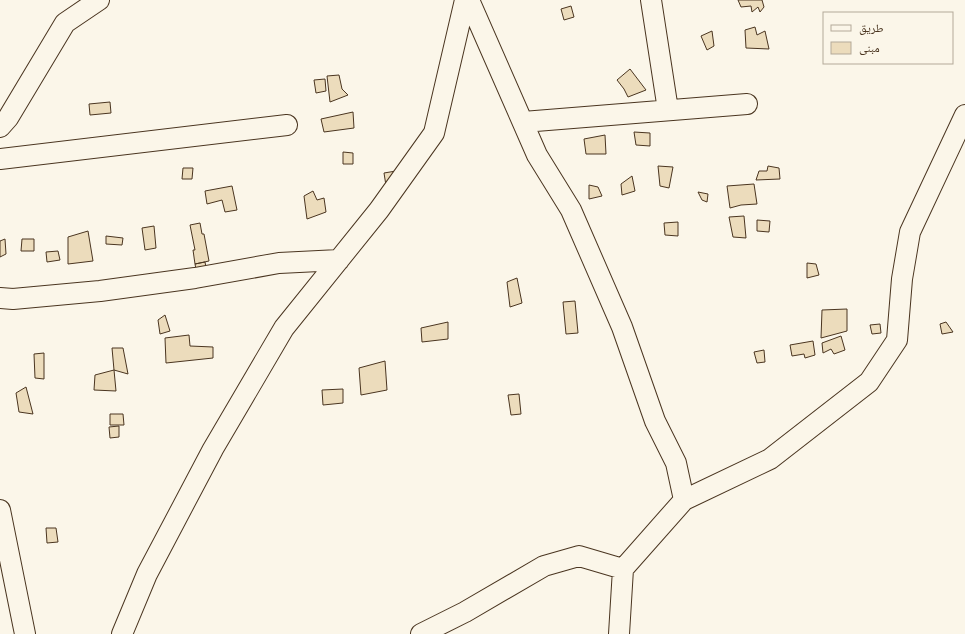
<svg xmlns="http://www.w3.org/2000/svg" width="965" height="634" font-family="'Open Sans','Noto Naskh Arabic',sans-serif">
<rect width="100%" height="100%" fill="#fbf6e9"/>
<!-- building -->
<path fill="#ecdcbc" stroke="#4a3520" d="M738 0H762L764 7 760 12 758 7 752 12 751 6 741 7Z
M571 6 574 17 564 20 561 9Z
M755 27 757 35 765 31 769 49 746 48 745 30Z
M712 31 714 46 707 50 701 36Z
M630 69 646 90 628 97 624 89 617 80Z
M339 75 342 89 348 95 330 102 327 76Z
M325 79 326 91 316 93 314 80Z
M110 102 111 113 90 115 89 104Z
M353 112 354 128 324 132 321 119Z
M634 132 650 133V146L636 145Z
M605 135 606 154H586L584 139Z
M343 152 353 153V164H343Z
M658 166 673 167 669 188 660 186Z
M768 166 779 168 780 179 756 180 759 171H767Z
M183 168H193L192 179H182Z
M396 171 387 192 384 173Z
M632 176 635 191 622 195 621 184Z
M754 184 757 204 741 205 730 208 727 186Z
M589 185 598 187 602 196 589 199Z
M232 186 237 210 225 212 222 200 207 204 205 191Z
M313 191 317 200 324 198 326 212 307 219 304 196Z
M698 192 708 194 707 202 702 200Z
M744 216 746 238 733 237 729 217Z
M757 220 770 221 769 232 757 231Z
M678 222V236L665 235 664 223Z
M200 223 202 234H204L209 261 195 264 193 250H195L190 225Z
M154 226 156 248 145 250 142 228Z
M88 231 93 261 68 264V237Z
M106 236 123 238 122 245 106 244Z
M5 239 6 254 0 257V241Z
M22 239H34V251H21Z
M58 251 60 260 47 262 46 252Z
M205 262 207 273 197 275 195 264Z
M807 263 816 264 819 275 807 278Z
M517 278 522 303 510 307 507 282Z
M575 301 578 333 566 334 563 302Z
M847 309V331L821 338 822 310Z
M165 315 170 331 160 334 158 320Z
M448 322V339L422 342 421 328Z
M946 322 953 332 942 334 940 324Z
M880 324 881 333 872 334 870 325Z
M189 335 190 346 213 347V358L166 363 165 338Z
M841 336 845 350 834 354 831 349 823 353 822 343Z
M813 341 815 355 805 358 804 354 792 356 790 345Z
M112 348H123L128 374 114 370Z
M764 350 765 362 757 363 754 352Z
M44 353V379L35 378 34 354Z
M385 361 387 390 361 395 359 368Z
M114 370 116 391 94 390 95 375Z
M26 387 33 414 19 412 16 393Z
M343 389V403L323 405 322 390Z
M519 394 521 414 511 415 508 395Z
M110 414H123L124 425H110Z
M119 426V437L110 438 109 427Z
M46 528H56L58 542 47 543Z"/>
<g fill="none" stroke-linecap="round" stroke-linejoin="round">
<!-- minor casing -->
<g stroke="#4a3520" stroke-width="22">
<path id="minor" d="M469 0 537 155 571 210 622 327 655 421 676 463 684 500
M651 0 668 110
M523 122 747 104
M0 127 8 118 65 23 99 0
M0 159 287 125
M0 298 13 299 100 291 195 278 279 263 339 260
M0 510 25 634
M122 634 147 574 213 449 284 328 379 210 434 133 465 0
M421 634 465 612 544 566 579 556 623 569
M619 634 623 569 684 500 770 459 869 382 897 340 902 279 910 232 965 115"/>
</g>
<!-- minor -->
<use href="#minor" stroke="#fbf6e9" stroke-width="20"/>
</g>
<!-- legend -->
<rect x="823" y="12" width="130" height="52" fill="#fbf6e9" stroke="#b4a999"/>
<rect x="831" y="25" width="20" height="6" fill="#fbf6e9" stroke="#b4a999"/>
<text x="859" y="32" font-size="12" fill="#4a3520">طريق</text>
<rect x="831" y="42" width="20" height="12" fill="#ecdcbc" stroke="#b4a999"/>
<text x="859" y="52" font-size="12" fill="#4a3520">مبنى</text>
</svg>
